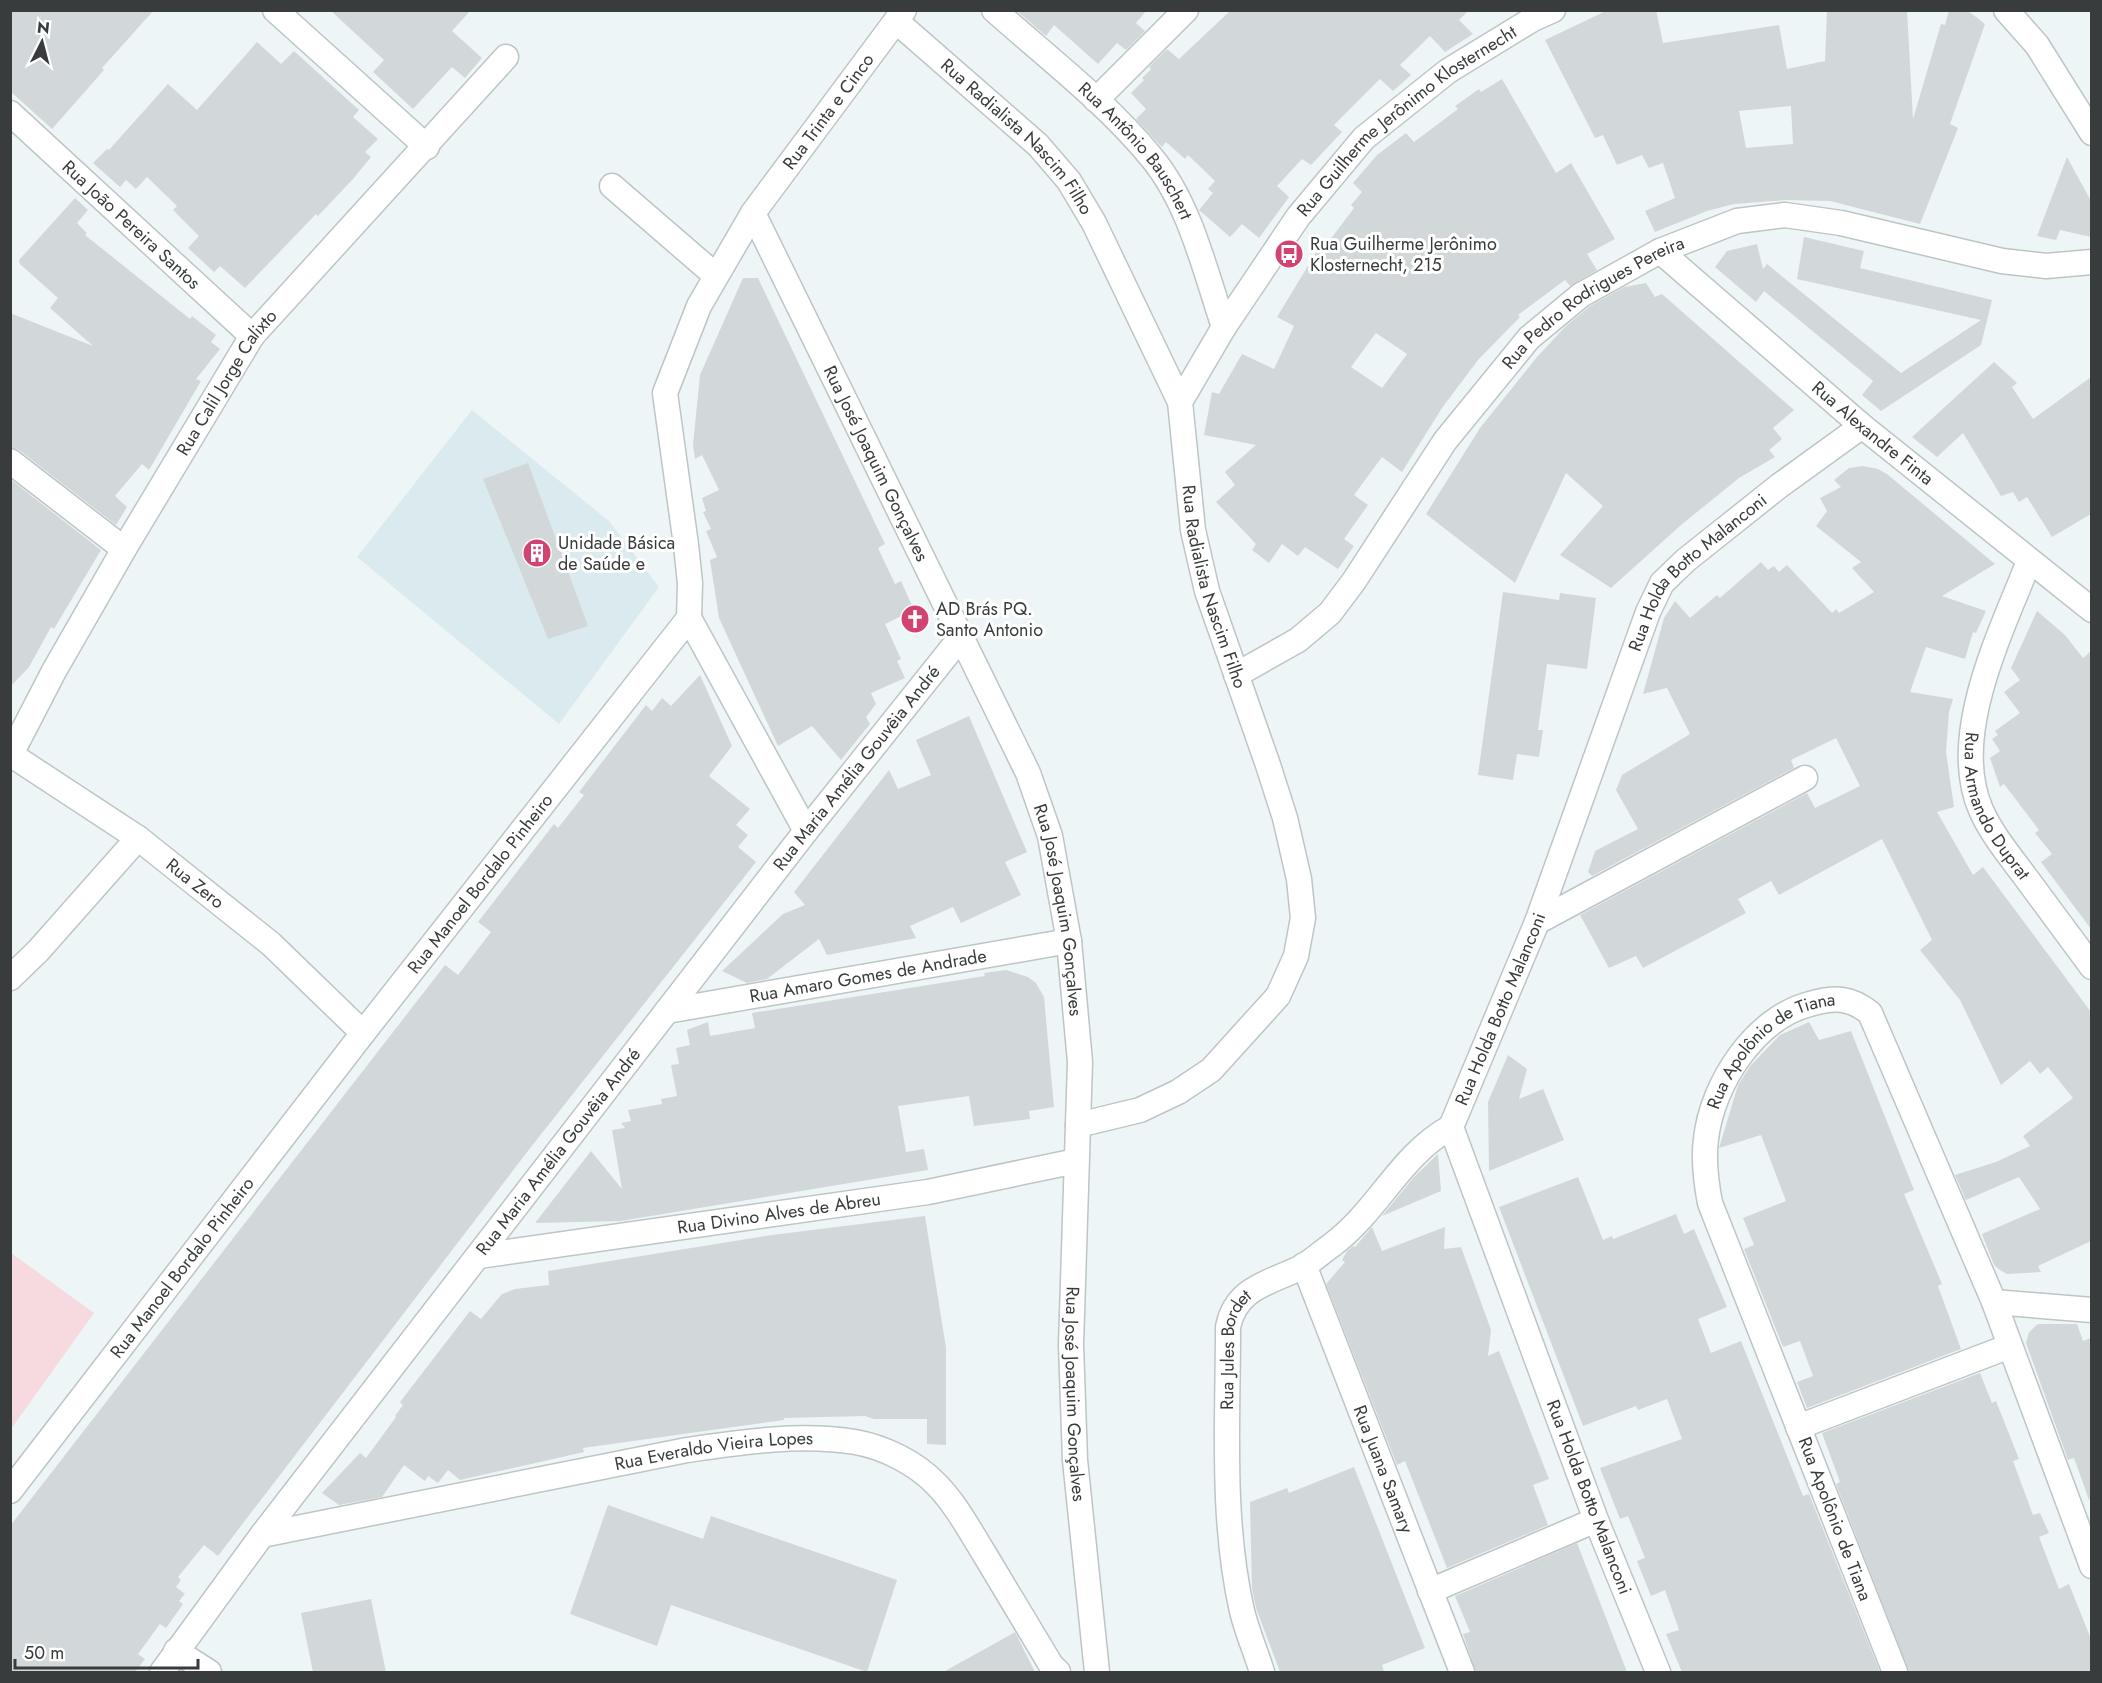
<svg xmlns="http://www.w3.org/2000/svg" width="2102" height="1683" font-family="Jost,sans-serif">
<rect width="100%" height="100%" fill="#eef5f7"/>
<!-- built -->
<path fill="#daeaee" d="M472 410 609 521 659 587 559 724 357 557Z"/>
<!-- green -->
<path fill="#f6dadf" d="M11 1253 94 1313 11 1429Z"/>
<!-- building -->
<path fill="#d2d8da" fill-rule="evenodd" d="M10 10H154L102 68 104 70 52 129 10 91Z
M330 10H471L452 31 482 58 465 78 452 67 413 109 373 72 384 60Z
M1016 10H1147L1136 23 1145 31 1126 50 1117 43 1098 64 1054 25 1046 36Z
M1231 10H1469L1459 20 1473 34 1445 52 1430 36 1400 65 1411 75 1393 91 1380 79 1334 125 1342 132 1311 165 1302 159 1277 186 1289 197 1259 238 1242 224 1230 237 1199 210 1213 193 1208 189 1215 181 1188 155 1185 159 1166 142 1162 147 1156 141 1136 119 1146 109 1131 93 1144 80 1142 78 1151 69 1149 67 1167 49 1179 59Z
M1608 10H1656L1663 43 1779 25 1787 69 1825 61 1827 10H1907L1913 119 1941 24 1945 25 1949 10H1967L1985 24 1950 124 1958 128 1920 224 1830 201 1786 200 1734 204 1707 211 1655 232 1645 211 1675 198 1663 163 1649 168 1642 155 1617 165 1603 135 1595 138 1545 40ZM1791 106 1793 144 1746 148 1739 111Z
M257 42 281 64 294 51 359 110 353 117 378 139 365 152 371 157 353 179 318 216 316 214 245 288 220 266 214 272 188 248 199 236 173 210 177 206 147 177 136 189 126 180 120 187 93 163 107 149 109 150 168 84 197 110Z
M1502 79 1556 173 1571 163 1615 239 1587 254 1597 270 1570 286 1565 280 1518 315 1520 317 1478 360 1442 408 1402 472 1382 457 1354 495 1368 505 1344 539 1354 546 1338 569 1305 547 1298 556 1282 544 1269 563 1252 550 1256 544 1216 502 1235 485 1225 472 1256 445 1204 435 1212 392 1219 394 1242 354 1274 369 1294 326 1277 317 1317 251 1320 253 1354 208 1351 205 1362 192 1353 183 1377 155 1406 133 1414 142 1458 109 1455 106 1479 89 1481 92ZM1376 333 1407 354 1382 388 1351 367Z
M2067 157 2091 201V237L2060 230 2056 240 2037 236Z
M75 198 88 210 77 223 87 233 85 235 190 319 192 316 216 335 211 342 220 349 196 379 201 381 149 470 142 464 115 496 127 507 116 525 19 450 10 447V313L93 346 50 308 58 298 20 264 19 260Z
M1804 237 1864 251 1860 268 1992 300 1981 345 1881 411 1862 395 1873 381 1764 291 1756 302 1715 267 1727 251 1757 244 1763 269 1767 264 1901 373 1981 320 1797 279Z
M743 278H758L885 544 878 548 895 584 901 581 914 610 885 624 901 659 897 661 905 678 871 693 876 704 866 717 870 724 841 760 812 726 778 746 719 618 710 560 717 557 706 531 711 529 703 512 706 511 702 498 719 490 702 455 695 459 693 445 700 375Z
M1646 283 1655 297 1662 294 1794 410 1773 428 1782 439 1769 450 1775 457 1739 478 1681 525 1611 588 1560 555 1603 506 1566 473 1515 583 1426 514 1480 428 1537 357 1566 326 1590 306 1624 287Z
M1994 362 2017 383 2012 387 2033 419 2091 377V514L2052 537 2027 497 2019 502 2013 492 2001 496 1963 433 1937 457 1912 437Z
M528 463 588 626 548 639 483 479Z
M1863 466 1878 469 1887 474 1995 564 1942 596 1986 611 1976 633 1973 632 1965 659 1926 647 1910 692 1953 699 1949 712 1946 752 1954 807 1937 812 1973 875 1983 867 2091 1012V1241L2038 1266 2041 1272 2007 1274 2000 1270 1994 1265 1982 1234 2040 1209 2019 1177 1966 1200 1955 1175 1996 1162 2030 1146 2023 1136 2073 1098 2048 1067 2040 1074 2030 1061 2001 1085 1960 1000 1920 950 1932 940 1882 839 1779 895 1771 881 1738 899 1746 913 1643 968 1636 956 1609 968 1580 915 1807 793 1815 808 1860 786 1836 738 1791 760 1794 768 1592 876 1588 872 1595 851 1638 829 1616 790 1622 775 1690 734 1667 688 1643 694 1664 618 1675 601 1690 618 1717 595 1720 598 1761 562 1768 570 1774 566 1779 572 1787 565 1832 613 1836 609 1839 613 1874 592 1852 568 1861 562 1816 526 1827 511 1820 498 1841 487 1834 480 1849 468Z
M10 479 101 550 54 629 51 627 29 667 10 687Z
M1503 592 1559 600 1560 593 1596 598 1587 669 1547 664 1538 730H1543L1539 757 1517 754 1513 780 1478 775Z
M2037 611 2065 635 2083 658 2091 651V929L2041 862 2052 854 2035 833 2039 830 2004 784 2000 787 1990 758 2000 751 1992 739 1998 735 1995 731 2020 713 2004 692 2020 680 2011 668Z
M700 675 732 746 709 776 750 809 736 825 748 835 738 847 756 862 531 1147 218 1556 204 1545 178 1577 181 1580 176 1587 185 1594 179 1601 183 1604 166 1628 160 1624 138 1654 145 1659 135 1672H10V1526L445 965 458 975 491 932 478 922 554 824 558 828 584 795 579 792 646 705 652 711 662 698 671 706Z
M969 716 1027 852 1005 862 1021 895 961 923 953 907 910 926 916 938 827 955 819 939 767 979 747 983 722 971 783 914 805 905 794 892 889 770 898 789 931 775 916 740Z
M1006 970 1028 977 1036 983 1044 997 1054 1107 1029 1111 1030 1119 974 1126 969 1096 898 1106 906 1152 924 1149 928 1170 621 1221 535 1223 591 1151 622 1189 612 1130 625 1128 621 1123 631 1121 628 1110 662 1104 661 1099 677 1096 671 1065 679 1064 676 1048 690 1045 687 1030 708 1022 710 1036 755 1028 752 1013 985 976 984 973Z
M1809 1022 1819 1040 1851 1031 1914 1190 1904 1194 1942 1284 1938 1286 1961 1349 1807 1408 1797 1382 1813 1376 1800 1341 1783 1347 1744 1249 1754 1245 1743 1218 1786 1201 1761 1135 1719 1148 1738 1085 1751 1065 1780 1035Z
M1508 1055 1527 1069 1519 1099 1543 1089 1564 1140 1489 1171 1488 1102Z
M1438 1154 1441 1191 1382 1216 1414 1177Z
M1578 1177 1603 1240 1612 1236 1613 1239 1676 1214 1684 1234 1694 1229 1727 1307 1698 1319 1711 1353 1741 1341 1803 1496 1809 1494 1880 1672H1682L1666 1634 1679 1630 1665 1590 1651 1596 1637 1561 1645 1558 1628 1516 1620 1519 1600 1468 1682 1439 1667 1399 1638 1410 1636 1406 1583 1426 1499 1207Z
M925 1216 946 1348V1445L927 1444V1419H874L865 1416 784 1418V1420L583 1448 584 1452 460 1480 448 1470 438 1483 428 1476 425 1481 404 1465 382 1497 339 1505 322 1493 360 1453 366 1458 396 1417 395 1416 403 1405 400 1402 470 1311 481 1319 502 1294 515 1289 549 1285 548 1271 772 1235Z
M1372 1227 1382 1251 1445 1227 1444 1249 1461 1247 1491 1330 1488 1356 1499 1351 1549 1479 1533 1485 1548 1525 1447 1568 1405 1461 1397 1465 1326 1284 1345 1262 1342 1260 1347 1251 1353 1246 1355 1247Z
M2038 1324H2077L2083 1341 2091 1338V1499L2089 1500 2074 1458 2068 1460 2026 1343 2029 1332Z
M1980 1373 1992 1403 1996 1401 2019 1459 2013 1461 2033 1515 2040 1513 2049 1533 2039 1537 2059 1589 2069 1584 2091 1639V1672H1909L1836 1484 1840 1482 1822 1433Z
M1354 1467 1425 1648 1382 1665 1384 1672H1280L1256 1608 1252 1588 1250 1502 1287 1488 1289 1493Z
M608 1505 703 1539 711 1516 897 1580 867 1672 671 1605 657 1646 570 1614Z
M1577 1543 1627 1672H1476L1463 1634 1470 1632 1455 1596Z
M371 1599 386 1672H313L301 1613Z
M1015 1632 1035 1672H943L994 1644Z"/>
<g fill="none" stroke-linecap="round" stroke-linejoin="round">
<!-- minor casing -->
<g stroke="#bec5c6" stroke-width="27">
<g id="minor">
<path d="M275 10 427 147"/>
<path id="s1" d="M994 10C1047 57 1107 103 1152 158 1190 204 1205 271 1224 327"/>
<path d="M2006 10 2037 45 2092 133"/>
<path id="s2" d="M896 21 1038 145 1069 181 1094 223 1180 402 1193 530 1207 591 1268 765 1285 818 1299 879 1303 918 1296 956 1278 996 1211 1070 1178 1092 1140 1110 1078 1125"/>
<path d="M1096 100 1186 10"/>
<path id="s3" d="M10 113 252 336"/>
<path d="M612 186 715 275"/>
<path id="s4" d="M753 213 1028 773 1050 836 1069 941 1080 1062 1071 1345 1075 1460 1097 1672"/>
<path id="s5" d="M1660 251 1862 426 2092 610"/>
<path id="s6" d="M1180 402 1224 327 1298 217 1364 138 1448 71 1533 19 1553 10"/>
<path d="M10 461 124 549"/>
<path id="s7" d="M2029 561C2002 631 1948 735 1981 810 1991 833 2009 855 2024 875 2046 905 2069 936 2092 967"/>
<path d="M689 618 806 831"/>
<path id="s8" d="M1236 675 1298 640 1330 613 1354 581 1445 441 1529 338 1581 295 1660 251 1737 221 1785 215 1841 223 2002 261 2046 266 2092 262"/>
<path id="s9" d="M10 754 138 838 271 944 363 1033"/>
<path id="s10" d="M10 756 54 671 124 549 252 336 506 57"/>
<path d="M1537 922 1805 778"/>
<path d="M10 978 38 951 138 838"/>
<path id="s11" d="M667 1011 1069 941"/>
<path id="s12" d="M479 1256 928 1192 1076 1161"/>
<path id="s13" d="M1304 1265 1462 1672"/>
<path d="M1994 1302 2092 1310"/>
<path d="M1798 1427 2010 1346"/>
<path id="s14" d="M10 1491 363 1033 689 618 690 583 686 545 665 393 699 306 753 213 904 10"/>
<path id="s15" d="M262 1535 687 1450C742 1442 800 1433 855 1442 884 1447 916 1463 936 1484 956 1504 970 1531 985 1555 1007 1592 1029 1629 1051 1665L1058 1672"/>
<path d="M1430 1591 1596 1520"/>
<path d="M176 1651 209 1672"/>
<path id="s16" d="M162 1672 262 1535 806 831 961 637"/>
<path id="s17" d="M1262 1672C1256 1652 1247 1632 1242 1611 1221 1519 1228 1421 1228 1327 1236 1287 1270 1283 1302 1267 1312 1261 1322 1252 1332 1245 1378 1211 1400 1155 1451 1127"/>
<path id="s18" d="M1658 1672 1596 1520 1451 1127 1537 922 1648 612 1662 583 1686 560 1779 486 1862 426"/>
<path id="s19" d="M1895 1672 1710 1203C1706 1182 1703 1161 1706 1139 1712 1084 1755 1018 1810 1004 1834 997 1850 997 1870 1013L1994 1302 2092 1566"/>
</g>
</g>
<!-- minor -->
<use href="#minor" stroke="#fff" stroke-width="24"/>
</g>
<!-- icons -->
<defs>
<g id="bus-disc" transform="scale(1.5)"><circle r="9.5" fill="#d14370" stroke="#fff"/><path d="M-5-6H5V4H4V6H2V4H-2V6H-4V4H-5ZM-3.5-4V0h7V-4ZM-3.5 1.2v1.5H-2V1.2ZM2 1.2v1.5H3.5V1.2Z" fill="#fff"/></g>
<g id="building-disc" transform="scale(1.5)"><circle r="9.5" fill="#d14370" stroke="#fff"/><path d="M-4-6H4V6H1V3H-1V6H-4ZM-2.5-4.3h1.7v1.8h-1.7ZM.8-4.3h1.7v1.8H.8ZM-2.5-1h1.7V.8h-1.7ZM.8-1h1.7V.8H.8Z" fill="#fff"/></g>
<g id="church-disc" transform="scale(1.5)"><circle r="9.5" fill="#d14370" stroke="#fff"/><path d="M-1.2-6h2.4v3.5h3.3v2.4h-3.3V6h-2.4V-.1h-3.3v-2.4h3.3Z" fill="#fff"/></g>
</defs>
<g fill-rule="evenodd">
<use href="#bus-disc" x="1289" y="254"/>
<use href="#building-disc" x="537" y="553"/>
<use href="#church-disc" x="915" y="619"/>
</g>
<g text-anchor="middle" stroke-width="6" stroke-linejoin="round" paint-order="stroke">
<!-- street labels -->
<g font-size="18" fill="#393c3c" stroke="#fff">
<text dy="6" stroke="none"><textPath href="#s14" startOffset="1660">Rua Trinta e Cinco</textPath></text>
<text dy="6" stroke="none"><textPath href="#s6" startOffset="366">Rua Guilherme Jerônimo Klosternecht</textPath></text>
<text dy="6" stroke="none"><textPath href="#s2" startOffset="168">Rua Radialista Nascim Filho</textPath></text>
<text dy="6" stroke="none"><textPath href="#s1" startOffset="201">Rua Antônio Bauschert</textPath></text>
<text dy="6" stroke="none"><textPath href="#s3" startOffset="165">Rua João Pereira Santos</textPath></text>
<text dy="6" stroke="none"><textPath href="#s8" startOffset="526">Rua Pedro Rodrigues Pereira</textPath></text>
<text dy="6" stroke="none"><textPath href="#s10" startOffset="432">Rua Calil Jorge Calixto</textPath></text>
<text dy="6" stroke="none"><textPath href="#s5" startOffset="280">Rua Alexandre Finta</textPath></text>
<text dy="6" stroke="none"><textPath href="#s4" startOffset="279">Rua José Joaquim Gonçalves</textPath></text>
<text dy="6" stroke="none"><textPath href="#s18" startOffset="1197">Rua Holda Botto Malanconi</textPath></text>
<text dy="6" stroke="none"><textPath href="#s2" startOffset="672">Rua Radialista Nascim Filho</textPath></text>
<text dy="6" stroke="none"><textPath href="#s16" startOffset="1140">Rua Maria Amélia Gouvêia André</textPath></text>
<text dy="6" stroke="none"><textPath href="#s7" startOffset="261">Rua Armando Duprat</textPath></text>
<text dy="6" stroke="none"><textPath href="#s9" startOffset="226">Rua Zero</textPath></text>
<text dy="6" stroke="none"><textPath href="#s14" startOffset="768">Rua Manoel Bordalo Pinheiro</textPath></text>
<text dy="6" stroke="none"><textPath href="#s4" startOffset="765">Rua José Joaquim Gonçalves</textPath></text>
<text dy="6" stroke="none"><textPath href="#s11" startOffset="204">Rua Amaro Gomes de Andrade</textPath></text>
<text dy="6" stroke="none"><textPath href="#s18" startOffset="711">Rua Holda Botto Malanconi</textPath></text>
<text dy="6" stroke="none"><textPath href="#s19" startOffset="687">Rua Apolônio de Tiana</textPath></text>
<text dy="6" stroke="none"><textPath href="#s16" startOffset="654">Rua Maria Amélia Gouvêia André</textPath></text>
<text dy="6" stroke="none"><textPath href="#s12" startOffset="303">Rua Divino Alves de Abreu</textPath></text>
<text dy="6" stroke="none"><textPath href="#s14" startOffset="282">Rua Manoel Bordalo Pinheiro</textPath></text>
<text dy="6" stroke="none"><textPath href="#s17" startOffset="328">Rua Jules Bordet</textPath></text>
<text dy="6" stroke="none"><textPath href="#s4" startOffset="1251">Rua José Joaquim Gonçalves</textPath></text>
<text dy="6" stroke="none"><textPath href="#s15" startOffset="460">Rua Everaldo Vieira Lopes</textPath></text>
<text dy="6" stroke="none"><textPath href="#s13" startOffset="219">Rua Juana Samary</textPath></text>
<text transform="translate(1589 1497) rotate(69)" y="6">Rua Holda Botto Malanconi</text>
<text transform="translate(1835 1519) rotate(69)" y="6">Rua Apolônio de Tiana</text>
</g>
<!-- poi labels -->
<g font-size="18" fill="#393c3c" stroke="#fff" text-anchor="start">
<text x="1310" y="250">Rua Guilherme Jerônimo<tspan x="1310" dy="21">Klosternecht, 215</tspan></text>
<text x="558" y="549">Unidade Básica<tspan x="558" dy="21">de Saúde e</tspan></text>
<text x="936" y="615">AD Brás PQ.<tspan x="936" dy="21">Santo Antonio</tspan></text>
</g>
</g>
<!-- border -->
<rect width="2102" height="1683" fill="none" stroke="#393c3c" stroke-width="24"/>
<!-- north arrow -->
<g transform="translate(42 42) rotate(6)" stroke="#ffffff" stroke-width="4.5" paint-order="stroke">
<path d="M0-4.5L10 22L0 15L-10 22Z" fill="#393c3c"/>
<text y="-9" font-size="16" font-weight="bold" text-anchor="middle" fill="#393c3c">N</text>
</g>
<!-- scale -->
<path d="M15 1659v9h183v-9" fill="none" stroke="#393c3c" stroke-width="3"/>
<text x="24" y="1659" font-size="18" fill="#393c3c" stroke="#ffffff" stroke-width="4.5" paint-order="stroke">50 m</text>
</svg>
